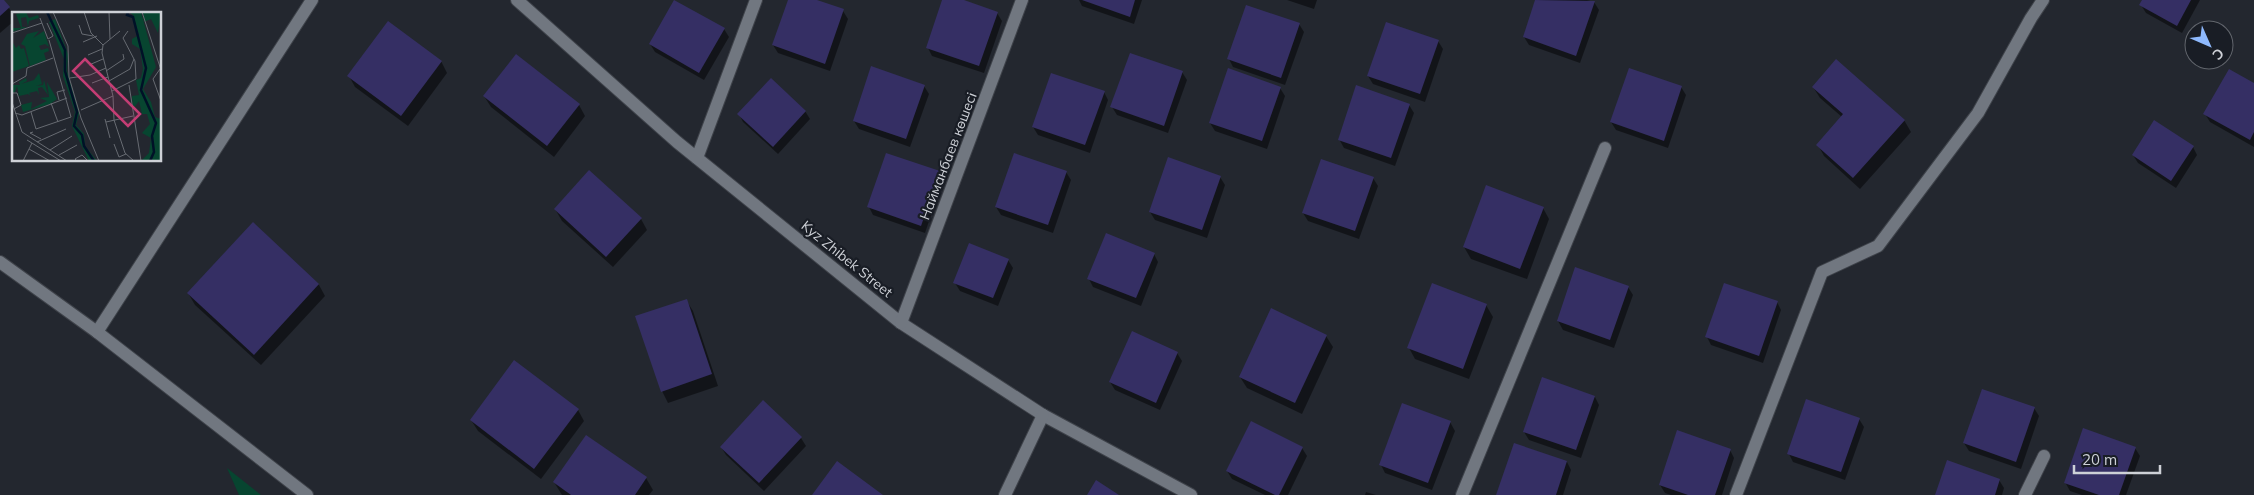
<svg xmlns="http://www.w3.org/2000/svg" width="2254" height="495" viewBox="0 0 2254 495" font-family="Mulish,sans-serif">
<style>
.green{fill:#074530}
.shadow{fill:#0007}
.building{fill:#352f64}
.lines{fill:none;stroke-linecap:round;stroke-linejoin:round}
.minor-casing{stroke:#3e4249;stroke-width:14}
.minor{stroke:#717780;stroke-width:12}
.labels{text-anchor:middle;stroke-width:4.5;stroke-linejoin:round;paint-order:stroke}
.street-label{font-size:14px;fill:#ced1d7;stroke:#191d25}
.inset-river{fill:none;stroke:#001127;stroke-width:2.5}
.inset-road{fill:none;stroke:#676b72;stroke-width:1}
.view{fill:#c43d74;fill-opacity:0.15;stroke:#c43d74;stroke-width:2.5}
.inset-edge{fill:none;stroke:#ced1d7;stroke-width:2.5}
</style>
<rect width="100%" height="100%" fill="#23272f"/>
<polygon class="green" points="227,468 261,495 239,495"/>
<g class="shadow">
<polygon points="0,0 9,8 14,16 14,21 0,33"/>
<polygon points="789,0 813,0 843,11 848,19 830,71 778,53 773,45"/>
<polygon points="944,0 961,0 997,13 1002,21 984,73 932,56 928,48"/>
<polygon points="1079,0 1142,0 1134,24 1082,6"/>
<polygon points="1287,0 1317,0 1314,9"/>
<polygon points="1537,0 1587,0 1594,2 1599,10 1580,63 1529,45 1524,37"/>
<polygon points="2143,0 2200,0 2182,33 2146,13 2141,5"/>
<polygon points="1299,24 1304,32 1285,85 1233,67 1229,59"/>
<polygon points="724,29 729,37 704,80 655,52 650,44"/>
<polygon points="1438,41 1443,49 1425,102 1373,84 1368,76"/>
<polygon points="441,61 447,73 408,126 355,87 349,76"/>
<polygon points="1182,72 1187,80 1168,133 1117,115 1112,107"/>
<polygon points="2254,84 2254,147 2210,122 2205,114"/>
<polygon points="924,86 929,94 910,147 859,129 854,121"/>
<polygon points="1681,87 1686,95 1668,148 1616,130 1611,122"/>
<polygon points="1813,87 1904,120 1911,132 1860,189 1824,156 1818,145 1842,117 1820,98"/>
<polygon points="1280,88 1285,96 1267,149 1215,131 1210,123"/>
<polygon points="1104,92 1108,100 1090,153 1038,135 1033,127"/>
<polygon points="484,96 579,105 585,116 554,157 491,107"/>
<polygon points="1409,105 1414,113 1395,166 1344,148 1339,139"/>
<polygon points="805,111 810,119 778,154 743,122 739,114"/>
<polygon points="2193,147 2197,155 2176,188 2138,163 2133,155"/>
<polygon points="939,172 943,180 925,233 873,215 869,207"/>
<polygon points="1066,172 1071,180 1053,233 1001,215 996,207"/>
<polygon points="1220,177 1225,185 1207,238 1155,220 1150,212"/>
<polygon points="1373,178 1378,186 1359,239 1308,221 1303,213"/>
<polygon points="1543,208 1549,219 1527,279 1471,259 1464,247"/>
<polygon points="555,209 641,219 647,230 613,267 562,221"/>
<polygon points="253,224 319,285 325,296 261,365 195,305 188,293"/>
<polygon points="1154,254 1158,262 1141,306 1093,287 1089,279"/>
<polygon points="1008,260 1013,268 998,306 960,291 955,283"/>
<polygon points="1628,287 1633,295 1614,348 1563,330 1558,321"/>
<polygon points="686,300 693,311 718,386 668,403 662,391"/>
<polygon points="1777,302 1781,310 1763,363 1711,345 1707,337"/>
<polygon points="1486,305 1493,317 1469,379 1415,359 1409,348"/>
<polygon points="1326,336 1333,347 1302,414 1247,388 1240,377"/>
<polygon points="1177,353 1182,361 1160,410 1115,390 1110,382"/>
<polygon points="1595,397 1599,405 1581,458 1529,440 1524,432"/>
<polygon points="2034,408 2039,416 2021,469 1969,451 1964,443"/>
<polygon points="578,410 584,421 541,479 478,431 471,420"/>
<polygon points="1859,419 1864,427 1845,480 1793,462 1789,454"/>
<polygon points="1450,422 1455,431 1432,490 1385,473 1381,465"/>
<polygon points="801,438 806,446 764,491 726,455 721,447"/>
<polygon points="1515,444 1567,462 1571,470 1563,495 1497,495"/>
<polygon points="1302,448 1307,456 1288,495 1265,495 1232,479 1227,471"/>
<polygon points="2135,448 2140,456 2126,495 2082,495 2070,491 2065,482"/>
<polygon points="1730,450 1734,458 1722,495 1671,495 1665,493 1660,485"/>
<polygon points="646,478 653,490 649,495 562,495 554,482"/>
<polygon points="1999,480 2004,488 2002,495 1936,495"/>
<polygon points="1366,492 1376,495 1365,495"/>
</g>
<g class="building">
<polygon points="0,0 4,0 10,7 0,16"/>
<polygon points="674,0 725,28 699,73 649,44"/>
<polygon points="788,0 817,0 844,9 825,64 772,45"/>
<polygon points="942,0 964,0 998,12 979,66 926,48"/>
<polygon points="1082,0 1135,0 1130,17"/>
<polygon points="1535,0 1595,1 1576,56 1523,37"/>
<polygon points="2142,0 2191,0 2177,26 2139,5"/>
<polygon points="1246,5 1300,23 1281,78 1227,59"/>
<polygon points="388,21 442,61 401,116 347,76"/>
<polygon points="1386,22 1439,40 1420,94 1367,76"/>
<polygon points="1130,53 1183,71 1164,126 1110,107"/>
<polygon points="516,54 580,104 547,146 483,96"/>
<polygon points="1836,59 1905,120 1853,178 1816,145 1843,114 1812,87"/>
<polygon points="871,66 925,85 906,139 853,121"/>
<polygon points="1228,68 1281,87 1262,141 1209,123"/>
<polygon points="1629,68 1682,86 1664,141 1610,122"/>
<polygon points="2229,69 2254,83 2254,132 2250,140 2203,114"/>
<polygon points="1051,73 1105,91 1085,145 1032,127"/>
<polygon points="771,78 806,111 773,147 737,114"/>
<polygon points="1356,85 1410,104 1391,158 1338,140"/>
<polygon points="2154,120 2194,146 2171,181 2132,155"/>
<polygon points="886,153 940,171 921,226 867,207"/>
<polygon points="1014,153 1067,171 1048,225 995,207"/>
<polygon points="1168,157 1221,176 1202,230 1149,212"/>
<polygon points="1321,159 1374,177 1355,231 1302,213"/>
<polygon points="589,170 642,218 606,257 554,209"/>
<polygon points="1486,185 1544,207 1520,269 1463,247"/>
<polygon points="253,222 319,284 254,355 187,293"/>
<polygon points="1106,233 1155,253 1136,298 1087,279"/>
<polygon points="969,243 1009,259 993,298 953,283"/>
<polygon points="1575,267 1629,286 1610,340 1557,321"/>
<polygon points="1432,283 1487,304 1463,369 1407,348"/>
<polygon points="1724,283 1778,301 1759,356 1705,337"/>
<polygon points="687,299 712,374 661,392 635,316"/>
<polygon points="1271,308 1327,335 1295,403 1239,377"/>
<polygon points="1132,331 1178,352 1156,403 1109,382"/>
<polygon points="514,360 579,409 534,469 470,420"/>
<polygon points="1542,377 1595,396 1576,450 1523,432"/>
<polygon points="1982,389 2035,407 2016,462 1963,443"/>
<polygon points="1806,399 1860,418 1841,472 1787,454"/>
<polygon points="763,400 802,437 759,483 720,447"/>
<polygon points="1402,403 1451,421 1428,483 1379,465"/>
<polygon points="1251,421 1303,447 1279,495 1275,495 1226,471"/>
<polygon points="2083,428 2136,447 2119,495 2099,495 2064,483"/>
<polygon points="1677,430 1731,449 1715,495 1688,495 1659,485"/>
<polygon points="586,435 647,477 635,495 571,495 553,482"/>
<polygon points="1514,443 1567,461 1556,495 1496,495"/>
<polygon points="1947,460 2000,479 1995,495 1935,495"/>
<polygon points="837,461 883,495 812,495"/>
<polygon points="1096,480 1119,495 1087,495"/>
</g>
<g class="lines">
<g class="minor-casing">
<g id="minor">
<polyline points="517,0 677,142 901,323 1043,415 1191,495"/>
<polyline points="697,158 756,0"/>
<polyline points="0,262 97,332 307,495"/>
<polyline points="901,323 1022,0"/>
<polyline points="97,332 312,0"/>
<polyline points="1005,495 1043,415"/>
<polyline points="1462,495 1605,148"/>
<polyline points="1736,495 1822,272 1878,246 1978,113 2031,18 2043,0"/>
<polyline points="2025,495 2044,456"/>
</g>
</g>
<use href="#minor" class="minor"/>
</g>
<g class="labels">
<g class="street-label">
<text transform="translate(948 156) rotate(-69)" y="5">Найманбаев көшесі</text>
<text transform="translate(847 259) rotate(39)" y="5">Kyz Zhibek Street</text>
</g>
</g>
<g transform="translate(12 12)">
<rect width="149" height="149" fill="#23272f"/>
<path d="M14 0 17 6 26 3 27 6 17 9 16 15 14 5 9 6 10 15H15L0 20V16H9L4 2ZM117 0H129L144 55 131 77 139 90 143 105 149 107V148L129 149 137 141 139 126 130 121 138 112 135 102H130L127 89 121 97 120 84 127 83 124 68 129 66 131 57 128 37 120 32V27L127 23 121 3ZM131 0H149L146 21 139 7 132 10ZM43 7 56 42 55 59 67 102 64 113 72 122 73 134 85 149H77L60 114 63 100 51 64 52 47 37 10ZM27 19 21 26 32 19 37 35 33 32 27 34 29 38 36 36 37 39 32 41 34 48 18 54 13 34 9 32 15 22ZM1 31 4 36 7 33 9 37 12 36 17 54 0 60ZM27 61 30 72 24 74 31 73 32 68 36 83 30 75 26 76 27 83 25 79 17 81 19 84 16 82 7 84 5 74 3 80 0 81V73H8L7 70 14 66 15 69 9 72 22 68ZM35 70 45 87 38 92 11 100 9 93 20 90 19 97 35 89 28 86 37 85Z" fill="#074530"/>
<path class="inset-river" d="M35 0 53 38V59L65 100 62 114 70 123 72 134 82 149M116 0 115 3 121 5 134 56 129 78 144 111 140 124 142 140 138 149"/>
<path class="inset-road" d="M41 0 56 34 57 65 69 106 87 149M72 0 79 21 91 33 90 41 101 84 102 108 113 141 122 149M97 0 98 27M130 0 149 58M28 6 36 27 41 24 35 11M67 13 70 22 81 24M0 21 30 11M71 30 85 24M91 33 108 19M76 43 90 37M77 53 91 47M148 57 141 67 149 89M94 59 112 47 111 42M58 66 78 63 94 56M97 69 118 57 122 47M80 71 96 65M0 72 14 64 15 56 41 46M117 73 129 149M100 79 124 67 123 49 111 26 116 19M0 81H5L9 93 2 97M47 88 45 80 53 78M0 90 10 120 55 149M39 91 46 110M69 98 101 84M19 100 24 117 59 105 37 28M3 101 10 103 55 86M93 107 98 126M94 110 121 104M21 120 18 121 29 127M15 128 49 149M25 130 54 117M102 132 107 145 114 142M17 137 38 149M38 138 60 124M47 143 65 133M11 149 20 131M65 149 63 147 70 143 76 149"/>
<path class="view" d="M73 47 128 102 116 114 61 59Z"/>
<rect width="149" height="149" class="inset-edge"/>
</g>
<g transform="translate(2209 45) rotate(135)"><circle r="24" fill="#191d25" stroke="#61656c"/>
<path d="M0-4L9 19L0 12L-9 19Z" fill="#8eb9fd"/>
<text y="-8" font-size="14" font-weight="bold" text-anchor="middle" fill="#ced1d7">С</text>
</g>
<path d="M2074 465v8h86v-8" fill="none" stroke="#ced1d7" stroke-width="2.5"/>
<text x="2082" y="465" font-size="15" fill="#ced1d7" stroke="#191d25" stroke-width="4" paint-order="stroke">20 m</text>
</svg>
